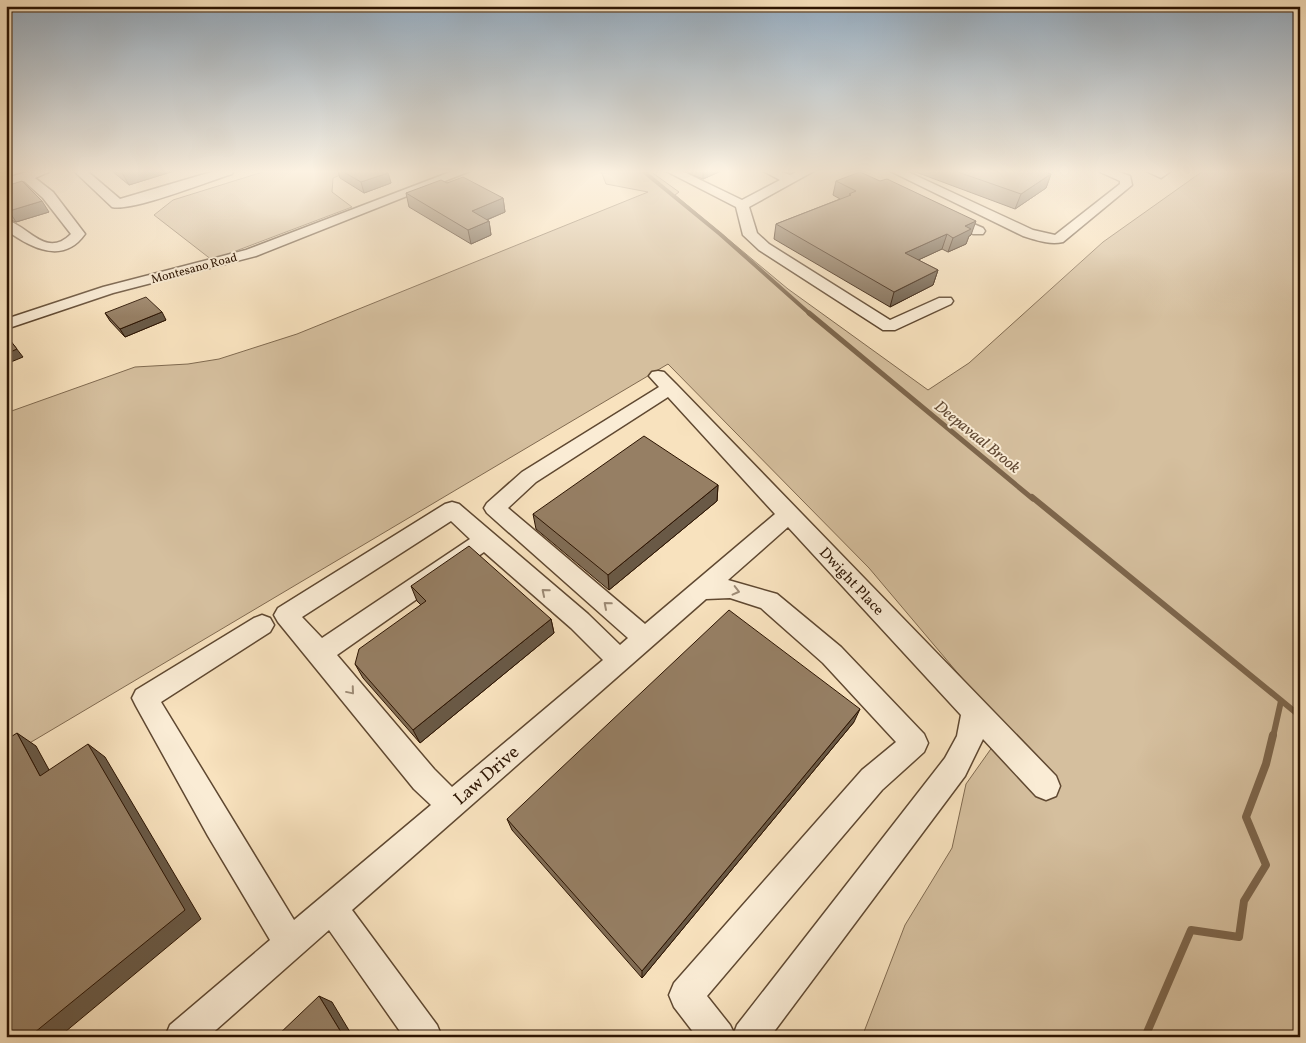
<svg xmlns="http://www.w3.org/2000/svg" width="1306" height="1043" viewBox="0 0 1306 1043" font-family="Vollkorn,serif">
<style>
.green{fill:#d5bf9e;stroke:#806a50}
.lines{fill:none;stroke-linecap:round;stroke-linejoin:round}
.stream-far3{stroke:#7d664c;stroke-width:4}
.stream-far2{stroke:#7d664c;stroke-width:5}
.stream-far1{stroke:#7d664c;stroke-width:6}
.stream{stroke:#7d664c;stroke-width:8}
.minor-casing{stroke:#5f4831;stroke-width:3}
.minor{fill:#faecd5;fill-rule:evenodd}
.wall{fill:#816d56;stroke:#2c1402}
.shaded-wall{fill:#695946;stroke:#2c1402}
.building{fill:#967f64;stroke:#2c1402}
.oneway{stroke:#9d8b76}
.labels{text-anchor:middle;stroke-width:4;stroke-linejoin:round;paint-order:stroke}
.far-street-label{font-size:12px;fill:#2c1402;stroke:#faecd5}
.street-label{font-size:15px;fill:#2c1402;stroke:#faecd5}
.water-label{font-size:16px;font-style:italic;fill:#624a34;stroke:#faecd5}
.near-street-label{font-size:18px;fill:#2c1402;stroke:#faecd5}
</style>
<rect width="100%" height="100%" fill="#f8e2be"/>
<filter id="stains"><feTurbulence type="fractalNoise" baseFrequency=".004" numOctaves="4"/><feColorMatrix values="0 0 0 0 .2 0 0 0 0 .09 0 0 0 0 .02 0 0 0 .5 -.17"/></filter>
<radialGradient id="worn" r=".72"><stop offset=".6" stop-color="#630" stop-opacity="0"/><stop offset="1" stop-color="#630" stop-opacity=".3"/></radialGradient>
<g class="green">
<polygon points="266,171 350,171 333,178 332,192 352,207 212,260 154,215 173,200"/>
<polygon points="601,171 650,171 679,192 675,195 788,289 928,390 969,363 1103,242 1203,171 1300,171 1300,1037 862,1037 905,925 952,848 966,784 1005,729 869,568 668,364 6,757 6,413 135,367 188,364 219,359 297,334 648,192 606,184"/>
</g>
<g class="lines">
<polyline class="stream-far3" points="643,171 720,234 810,314"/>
<polyline class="stream-far2" points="809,313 1033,499"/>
<g class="stream-far1">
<polyline points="1032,497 1300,716"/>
<polyline points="1273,737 1281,701"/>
</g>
<polyline class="stream" points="1145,1037 1191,930 1239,937 1244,901 1266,865 1246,817 1266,764 1273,735"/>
<g class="minor-casing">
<g id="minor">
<path d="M31 171H51L35 178 53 192 85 234C63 265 31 248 6 230V220C29 226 46 259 71 234L43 198 24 181 6 186V178Z"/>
<path d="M74 171H87L120 199 215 171H234L232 174C209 181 132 212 112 207Z"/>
<polygon points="453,171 470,171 256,256 113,293 6,329 6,319 103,287 246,250"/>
<polygon points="666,171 682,171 742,200 780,180 763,171 780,171 790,175 798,171 814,171 749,207 757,233 769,244 890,320 939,298 951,298 953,301 951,304 895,330 883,330 759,250 743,235 736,207"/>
<path d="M890 171H906L1033 230 1055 235 1120 184V181L1098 171H1116L1130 176 1132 185 1063 242C1049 245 1036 240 1023 236Z"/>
<polygon points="1146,171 1171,171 1161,178"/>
<polygon points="948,213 983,228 985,231 983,234 973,234 943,220 941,217"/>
<path d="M658 371 664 372 676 384 1056 776 1060 786 1056 796 1046 800 1036 796 983 739 965 776 770 1037H697L674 1007 669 995 674 983 862 770 896 742 823 663 761 608 730 598 706 599 352 910 437 1025 442 1037H404L329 930 208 1037H165L170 1025 270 940 208 836 136 706 132 698 136 690 254 618 262 615 270 618 274 625 270 632 161 702 294 920 431 805 414 789 278 622 274 615 278 608 445 504 452 502 459 504 588 614 620 645 628 638 487 513 484 508 487 503 522 472 659 387 649 376 652 372ZM668 397 775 514 645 624 508 508 536 482ZM451 521 470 539 322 638 302 617ZM788 527 961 715 957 736 945 758 737 1025 734 1033 730 1025 707 996 882 790 924 752 928 743 924 734 841 647 777 594 728 580ZM484 552 571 628 603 660 452 787 434 769 337 655Z"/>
</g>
</g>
<use href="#minor" class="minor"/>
</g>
<g class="wall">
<polygon points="112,171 174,171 129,185"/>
<polygon points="338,171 385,171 388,173 391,183 364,193 340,178"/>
<polygon points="683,171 721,171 703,179"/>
<polygon points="913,171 1043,171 1051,174 1046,188 1015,209"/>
<polygon points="836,181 971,235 969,236 966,244 948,252 942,249 918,260 938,270 933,285 890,307 774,239 776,224 840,199 833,195"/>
<polygon points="447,183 503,198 505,212 487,220 489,221 491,235 471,244 409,207 406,193"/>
<polygon points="6,186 49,212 16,222 6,218"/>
<polygon points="105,313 166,320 125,337 110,321"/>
<polygon points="718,485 717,501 609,590 536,529 533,514"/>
<polygon points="411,586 551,619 554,633 420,743 363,678 355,664 421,605 417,601"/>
<polygon points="854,722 642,978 512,830 507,819"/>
</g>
<g class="shaded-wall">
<polygon points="121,171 174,171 129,185"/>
<polygon points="703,171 721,171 703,179"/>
<polygon points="388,173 391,183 364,193 361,182"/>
<polygon points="1051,174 1046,188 1015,209 1021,194"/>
<polygon points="503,198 505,212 474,225 472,211"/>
<polygon points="42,201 49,212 16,222 9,211"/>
<polygon points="489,221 491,235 471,244 468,230"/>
<polygon points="976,221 971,235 969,236 966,244 948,252 953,238 965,226"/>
<polygon points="947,234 942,249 901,268 905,253"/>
<polygon points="938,270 933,285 890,307 894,292"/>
<polygon points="162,312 166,320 125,337 120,329"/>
<polygon points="6,335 23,357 6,364"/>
<polygon points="718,485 717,501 609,590 608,575"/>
<polygon points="551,619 554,633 420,743 413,730"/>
<polygon points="860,709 854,722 642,978 642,971"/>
<polygon points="17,733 36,746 59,788 40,776"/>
<polygon points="88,744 105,757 201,919 59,1037 29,1037"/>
<polygon points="319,996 332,1002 353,1037 344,1037"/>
</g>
<g class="building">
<polygon points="342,171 385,171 388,173 361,182"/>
<polygon points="955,171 1043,171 1051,174 1021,194"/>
<polygon points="860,172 880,181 887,179 976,221 965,226 971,229 953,238 947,234 905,253 938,270 894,292 776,224 851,195 849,194 856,191 836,181"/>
<polygon points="463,177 503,198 472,211 489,221 468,230 406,193 441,180 447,183"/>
<polygon points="22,181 42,201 9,211 6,210 6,186"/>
<polygon points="146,297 162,312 120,329 105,313"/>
<polygon points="6,335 17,349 6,354"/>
<polygon points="644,436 718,485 608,575 533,514"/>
<polygon points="469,546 551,619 413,730 355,664 359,649 426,601 411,586"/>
<polygon points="729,610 860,709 642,971 507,819"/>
<polygon points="17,733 40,776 88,744 185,910 29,1037 6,1037 6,740"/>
<polygon points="319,996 344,1037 276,1037"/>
</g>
<defs><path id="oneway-chevron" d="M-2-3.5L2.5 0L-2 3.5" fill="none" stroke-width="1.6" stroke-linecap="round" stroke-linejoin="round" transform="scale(1.25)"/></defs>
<g class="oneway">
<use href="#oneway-chevron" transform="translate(736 591) rotate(14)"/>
<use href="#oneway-chevron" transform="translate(545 592) rotate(-140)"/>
<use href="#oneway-chevron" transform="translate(607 605) rotate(-139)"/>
<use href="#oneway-chevron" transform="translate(351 691) rotate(50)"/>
</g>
<linearGradient id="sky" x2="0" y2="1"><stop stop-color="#93aabe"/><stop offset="0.54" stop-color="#fcf2e2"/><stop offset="1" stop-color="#fcf2e2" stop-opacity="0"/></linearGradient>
<rect width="1306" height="317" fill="url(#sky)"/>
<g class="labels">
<g class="far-street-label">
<text transform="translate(194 268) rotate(-15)" y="4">Montesano Road</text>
</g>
<g class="street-label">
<text transform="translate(852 581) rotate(47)" y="5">Dwight Place</text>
</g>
<g class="water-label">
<text transform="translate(978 436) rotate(39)" y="6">Deepavaal Brook</text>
</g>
<g class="near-street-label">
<text transform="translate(486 775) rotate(-41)" y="6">Law Drive</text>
</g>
</g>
<rect width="1306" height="1043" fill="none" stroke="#f8e2be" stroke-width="25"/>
<rect x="8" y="8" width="1291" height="1028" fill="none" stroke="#2c1402" stroke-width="2.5"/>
<rect x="12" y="12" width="1281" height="1018" fill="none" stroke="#2c1402"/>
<rect width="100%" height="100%" filter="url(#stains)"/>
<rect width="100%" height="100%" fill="url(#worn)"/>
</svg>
